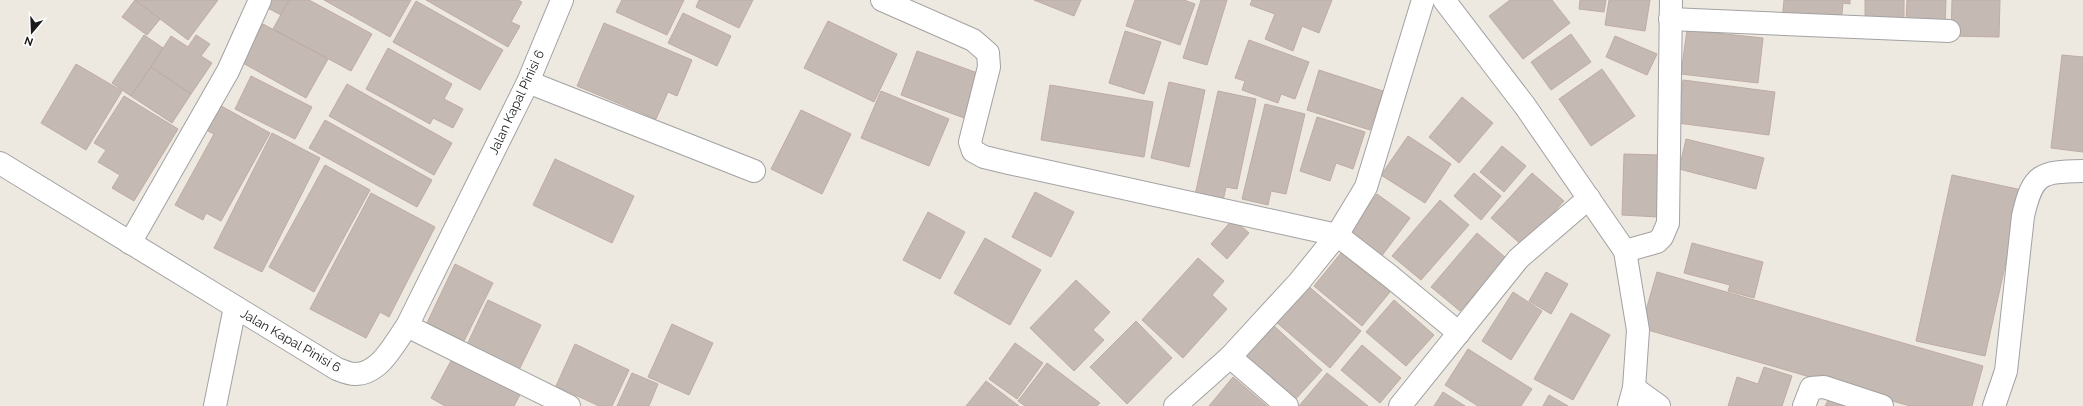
<svg xmlns="http://www.w3.org/2000/svg" width="2083" height="406" viewBox="0 0 2083 406" font-family="Raleway,sans-serif">
<style>
.building{fill:#c5b9b4;stroke:#bfaca3}
.lines{fill:none;stroke-linecap:round;stroke-linejoin:round}
.street-casing{stroke:#a2a2a2;stroke-width:24}
.street{stroke:#fff;stroke-width:22}
.labels{text-anchor:middle;stroke-width:3;stroke-linejoin:round;paint-order:stroke}
.street-label{font-size:13px;fill:#1b1b1b;stroke:#fff}
</style>
<rect width="100%" height="100%" fill="#ede8e0"/>
<g class="building">
<polygon points="135,0 160,19 147,35 122,17"/>
<polygon points="135,0 218,0 188,40"/>
<polygon points="264,0 289,0 281,15 262,5"/>
<polygon points="289,0 309,0 372,34 351,71 273,29"/>
<polygon points="324,0 411,0 390,37"/>
<polygon points="426,0 518,0 522,2 511,22 520,26 508,47"/>
<polygon points="622,0 684,0 667,35 616,12"/>
<polygon points="699,0 753,0 739,28 696,7"/>
<polygon points="1034,0 1081,0 1074,16"/>
<polygon points="1135,0 1184,0 1195,4 1180,45 1126,26"/>
<polygon points="1201,0 1227,0 1207,65 1183,58"/>
<polygon points="1252,0 1332,0 1319,33 1302,26 1293,51 1265,39 1275,14 1250,5"/>
<polygon points="1510,0 1552,0 1570,23 1523,59 1489,16"/>
<polygon points="1580,0 1606,0 1604,12 1579,9"/>
<polygon points="1609,0 1650,0 1645,31 1605,25"/>
<polygon points="1784,0 1850,0 1850,4 1843,3 1841,24 1782,20"/>
<polygon points="1865,0 1904,0 1904,27 1865,26"/>
<polygon points="1907,0 1946,0 1945,25 1906,24"/>
<polygon points="1952,0 2000,0 1999,37 1951,36"/>
<polygon points="416,1 503,50 480,90 393,42"/>
<polygon points="683,13 731,36 717,66 668,43"/>
<polygon points="828,21 897,54 874,102 804,68"/>
<polygon points="604,23 692,60 677,96 668,92 656,119 577,86"/>
<polygon points="263,24 328,59 306,98 241,62"/>
<polygon points="1687,30 1763,38 1758,83 1681,74"/>
<polygon points="1125,31 1161,42 1144,94 1109,83"/>
<polygon points="1571,34 1591,62 1551,90 1531,62"/>
<polygon points="144,35 163,48 131,96 112,83"/>
<polygon points="196,35 210,44 201,56 212,63 191,94 151,67 171,36 188,47"/>
<polygon points="1615,36 1657,54 1647,75 1606,57"/>
<polygon points="1249,40 1309,62 1295,99 1281,94 1278,103 1242,90 1245,81 1235,78"/>
<polygon points="388,48 452,84 444,99 463,109 453,128 433,118 430,124 366,89"/>
<polygon points="917,51 983,75 967,119 901,95"/>
<polygon points="2062,55 2083,57 2083,152 2051,148"/>
<polygon points="76,64 122,91 86,150 41,123"/>
<polygon points="151,67 191,94 172,123 131,96"/>
<polygon points="1602,69 1635,116 1591,146 1559,99"/>
<polygon points="1319,70 1383,91 1370,130 1307,110"/>
<polygon points="251,76 312,107 295,139 235,109"/>
<polygon points="1683,80 1775,92 1769,135 1678,123"/>
<polygon points="1169,82 1205,90 1189,167 1151,158"/>
<polygon points="347,84 452,143 434,175 329,116"/>
<polygon points="1050,85 1153,102 1144,157 1041,140"/>
<polygon points="881,91 949,119 929,166 861,138"/>
<polygon points="1218,91 1256,99 1237,189 1226,187 1223,201 1195,195"/>
<polygon points="124,96 178,129 134,201 112,188 120,175 98,162 106,150 94,143"/>
<polygon points="1462,97 1493,123 1459,163 1429,137"/>
<polygon points="214,102 270,133 221,221 206,213 203,220 175,205 214,134 200,127"/>
<polygon points="1265,104 1305,114 1286,194 1271,191 1268,205 1242,199"/>
<polygon points="801,110 851,134 822,194 771,169"/>
<polygon points="1317,117 1365,132 1353,169 1336,163 1330,181 1300,171"/>
<polygon points="325,120 432,180 417,207 309,148"/>
<polygon points="272,133 320,158 262,272 214,248"/>
<polygon points="1408,136 1451,164 1425,203 1381,175"/>
<polygon points="1686,139 1764,158 1756,189 1679,169"/>
<polygon points="1502,146 1526,166 1504,192 1480,172"/>
<polygon points="1624,154 1659,155 1658,217 1622,215"/>
<polygon points="555,159 634,196 612,243 533,205"/>
<polygon points="325,165 370,190 314,292 269,267"/>
<polygon points="1474,173 1501,196 1481,220 1454,196"/>
<polygon points="1532,173 1564,201 1523,246 1491,218"/>
<polygon points="1952,175 2022,190 1985,356 1916,341"/>
<polygon points="1035,192 1074,212 1051,257 1012,237"/>
<polygon points="371,193 435,227 389,317 380,312 366,338 310,309"/>
<polygon points="1377,194 1410,218 1381,257 1348,233"/>
<polygon points="1440,200 1469,225 1421,280 1392,256"/>
<polygon points="928,212 965,232 940,279 903,260"/>
<polygon points="1233,219 1249,233 1227,259 1211,244"/>
<polygon points="1477,233 1506,258 1460,311 1431,287"/>
<polygon points="985,238 1041,270 1010,325 954,293"/>
<polygon points="1692,243 1763,262 1754,298 1728,291 1730,285 1684,273"/>
<polygon points="1341,253 1390,292 1362,326 1314,286"/>
<polygon points="1198,258 1224,281 1212,295 1227,309 1183,358 1142,320"/>
<polygon points="455,264 493,283 464,341 427,323"/>
<polygon points="1546,272 1568,284 1551,314 1529,301"/>
<polygon points="1657,272 1983,366 1972,406 1910,406 1641,328"/>
<polygon points="1076,280 1110,312 1093,330 1104,340 1074,371 1030,328"/>
<polygon points="1307,285 1361,331 1330,368 1276,322"/>
<polygon points="1513,292 1542,311 1511,360 1482,341"/>
<polygon points="488,300 541,325 517,374 465,349"/>
<polygon points="1394,300 1434,335 1406,366 1366,332"/>
<polygon points="1571,313 1610,335 1573,400 1534,379"/>
<polygon points="1136,321 1172,358 1127,404 1090,367"/>
<polygon points="672,324 713,343 689,395 648,377"/>
<polygon points="1272,324 1322,370 1293,402 1243,355"/>
<polygon points="1015,343 1043,363 1017,399 989,379"/>
<polygon points="575,344 629,370 612,406 599,406 556,386"/>
<polygon points="1362,345 1401,378 1380,403 1341,370"/>
<polygon points="1468,349 1532,389 1521,406 1478,406 1445,385"/>
<polygon points="452,359 520,395 514,406 445,406 431,398"/>
<polygon points="1047,363 1100,403 1097,406 1025,406 1018,401"/>
<polygon points="1764,367 1792,376 1782,406 1728,406 1737,377 1758,384"/>
<polygon points="632,373 658,384 649,406 617,406"/>
<polygon points="1327,373 1368,406 1299,406"/>
<polygon points="1233,377 1267,406 1209,406"/>
<polygon points="986,381 1019,406 966,406"/>
<polygon points="1443,392 1465,406 1434,406"/>
<polygon points="1549,395 1568,406 1543,406"/>
<polygon points="1831,395 1851,406 1825,406"/>
</g>
<g class="lines">
<g class="street-casing">
<g id="street">
<polyline points="882,0 973,40 988,53 989,67 970,142 973,151 984,157 1009,163 1337,235 1390,276 1459,333"/>
<polyline points="1444,0 1525,106 1625,251 1638,330 1634,388 1629,406"/>
<polyline points="1670,19 1949,31"/>
<polyline points="528,82 754,171"/>
<path d="M0 163 337 369C342 371 350 374 355 374 380 374 394 344 407 326L528 82 562 0"/>
<polyline points="130,243 228,71 260,0"/>
<polyline points="1625,251 1657,242 1662,237 1668,223 1671,0"/>
<polyline points="407,326 569,406"/>
<polyline points="1230,357 1287,406"/>
<polyline points="1634,388 1659,406"/>
<polyline points="215,406 235,307"/>
<polyline points="1175,406 1230,357 1299,282 1337,235 1366,187 1423,0"/>
<polyline points="1400,406 1519,258 1589,198"/>
<polyline points="1804,406 1811,388 1824,387 1882,406"/>
<path d="M1994 406 2006 371 2023 216C2033 173 2040 172 2083 171"/>
</g>
</g>
<use href="#street" class="street"/>
</g>
<g class="labels">
<g class="street-label">
<text transform="translate(516 102) rotate(-65)" y="5">Jalan Kapal Pinisi 6</text>
<text transform="translate(291 340) rotate(30)" y="5">Jalan Kapal Pinisi 6</text>
</g>
</g>
<g transform="translate(32 32) rotate(199)" stroke="#ffffff" stroke-width="3" paint-order="stroke">
<path d="M0-3L7 15L0 10L-7 15Z" fill="#1b1b1b"/>
<text y="-6" font-size="11" font-weight="bold" text-anchor="middle" fill="#1b1b1b">N</text>
</g>
</svg>
